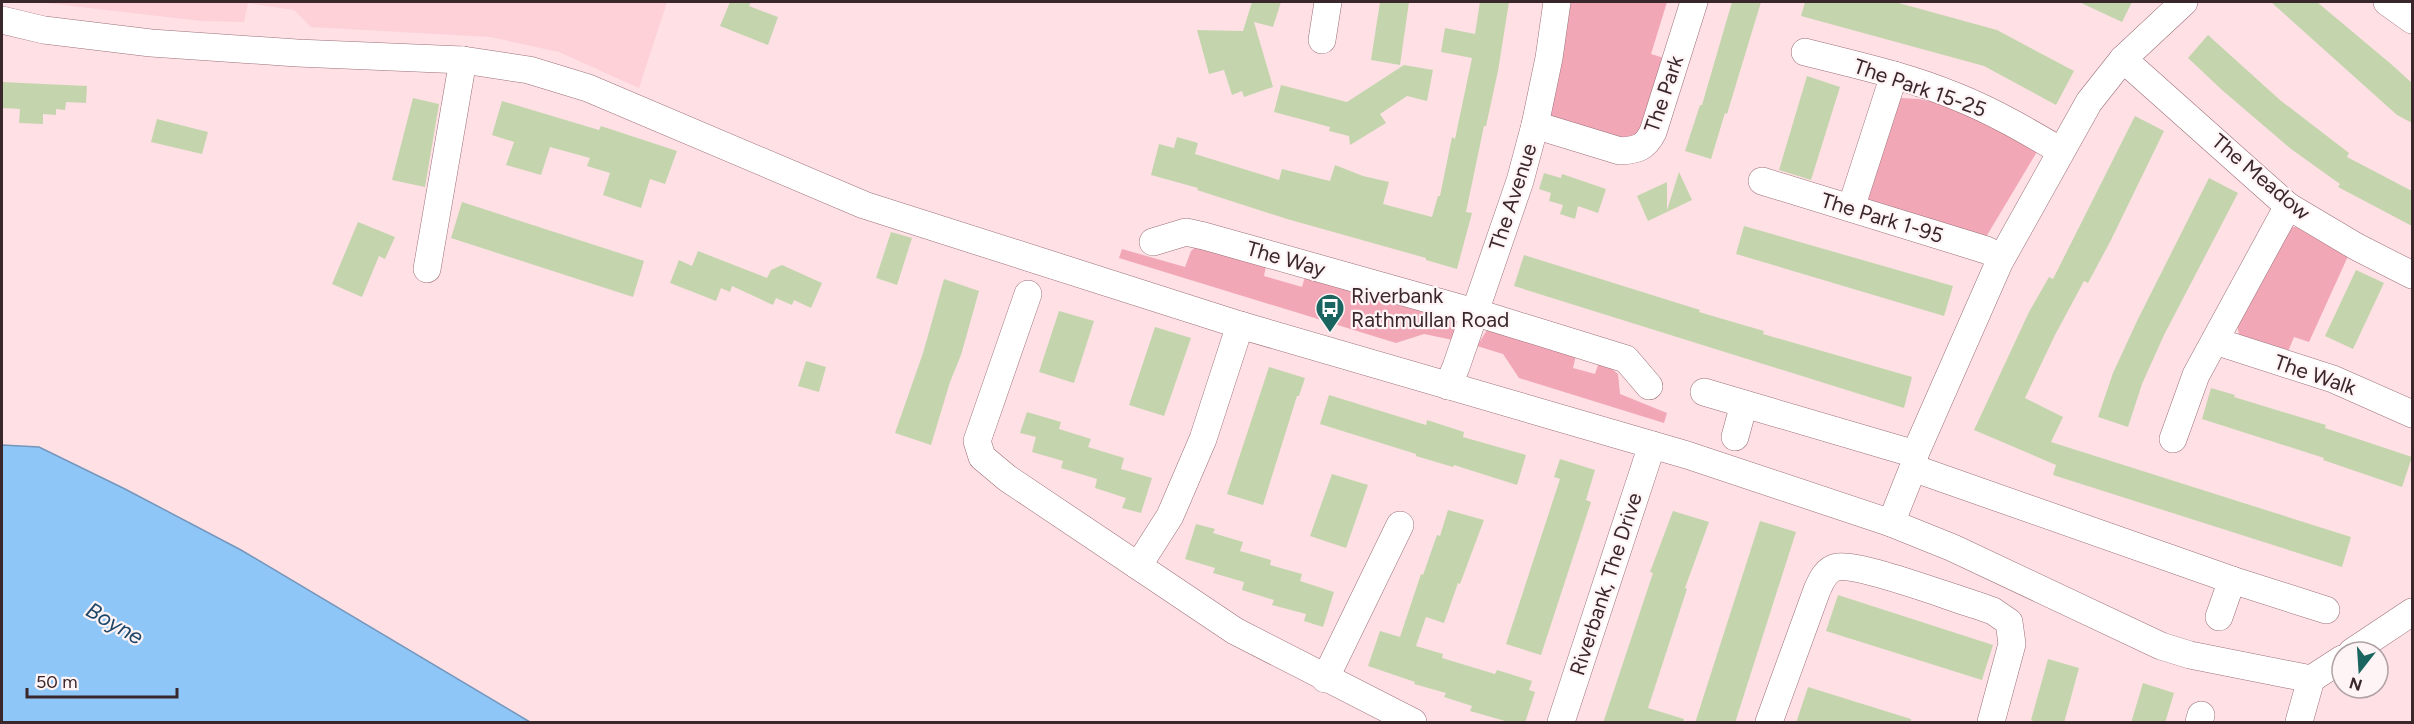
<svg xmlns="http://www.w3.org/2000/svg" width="2414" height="724" viewBox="0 0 2414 724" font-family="Figtree,sans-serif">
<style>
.built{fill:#fed0d8}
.green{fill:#f1a7b5}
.water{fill:#8ec6f8;stroke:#7596ba;stroke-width:1.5}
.building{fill:#c4d5ad}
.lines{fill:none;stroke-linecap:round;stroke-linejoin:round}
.minor-casing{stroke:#9c7079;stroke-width:28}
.minor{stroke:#fff;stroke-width:27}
.labels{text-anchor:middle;stroke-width:4.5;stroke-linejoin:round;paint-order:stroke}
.street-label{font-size:21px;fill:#3a272b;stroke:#fef3f5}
.poi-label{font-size:21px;fill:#3a272b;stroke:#fef3f5;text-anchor:start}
.water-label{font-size:22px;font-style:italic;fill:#1c4567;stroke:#fef3f5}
</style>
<rect width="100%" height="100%" fill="#fee0e5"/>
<polygon class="built" points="37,2 667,2 639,88 559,52 490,37 311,27 294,10 248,3 244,22 202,21"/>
<g class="green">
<polygon points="1566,2 1667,2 1651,54 1667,59 1646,130 1631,142 1551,117 1548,112"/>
<polygon points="1901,98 1919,99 1955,106 2038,150 1986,237 1872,204 1867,197 1892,119"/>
<polygon points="2293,227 2299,227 2349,254 2309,342 2294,337 2287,354 2239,336 2237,323 2287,231"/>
<polygon points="1199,244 1267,261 1264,276 1302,287 1306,273 1455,318 1458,323 1453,340 1424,334 1396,343 1119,258 1122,249 1185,267 1191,251"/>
<polygon points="1487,330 1577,351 1573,368 1595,374 1600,359 1618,374 1620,394 1667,413 1664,423 1519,378 1503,354 1477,346"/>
</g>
<polygon class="water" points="2,445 39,447 125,489 241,550 530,722 2,722"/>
<g class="building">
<polygon points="730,2 751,2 749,6 778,17 768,45 720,26"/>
<polygon points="1252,2 1281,2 1273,27 1254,22 1273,87 1244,97 1242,91 1232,95 1224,70 1209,74 1197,30 1243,31"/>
<polygon points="1380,2 1409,2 1400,65 1371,60"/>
<polygon points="1480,2 1509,2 1498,71 1486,126 1484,126 1466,212 1472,213 1457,269 1426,260 1426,258 1287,219 1197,190 1198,188 1151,175 1159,144 1174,148 1177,137 1198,143 1195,154 1279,180 1282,169 1330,181 1335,165 1363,176 1389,182 1383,204 1432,217 1438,196 1440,196 1452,137 1455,139 1472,58 1441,52 1445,28 1475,34"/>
<polygon points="1732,2 1761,2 1727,114 1725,113 1711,159 1685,151 1700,105 1702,105"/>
<polygon points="1805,2 1895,2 1997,30 2074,71 2056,105 1984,66 1801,16"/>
<polygon points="2079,2 2132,2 2122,22"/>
<polygon points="2271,2 2317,2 2391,64 2412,83 2412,123 2397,115"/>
<polygon points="2208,35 2280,100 2349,153 2347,157 2412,191 2412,226 2338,187 2340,184 2291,149 2222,90 2188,58"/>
<polygon points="1404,65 1433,70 1427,101 1407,96 1380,114 1386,123 1350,145 1349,136 1329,131 1330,127 1274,112 1281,85 1347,102"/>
<polygon points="1807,76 1840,87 1811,180 1779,170"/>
<polygon points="2,82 87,86 86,103 66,102 65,110 56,109 56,115 43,114 43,124 19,123 20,109 2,108"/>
<polygon points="413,98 439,104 425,187 392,180"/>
<polygon points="502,101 599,130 601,126 677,151 665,184 650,179 641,208 603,195 610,173 587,166 590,158 550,147 541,175 506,165 514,142 492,135"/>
<polygon points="2135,116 2164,131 2111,240 2088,283 2084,281 2055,335 2025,398 2063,417 2051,442 2351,537 2342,567 2053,475 2056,465 1974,430 2029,312 2049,277 2053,279"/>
<polygon points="157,119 208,132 202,154 151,142"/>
<polygon points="1679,172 1692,200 1648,221 1637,196 1667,182 1667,210"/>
<polygon points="1544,173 1561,178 1562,174 1606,189 1598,213 1578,206 1575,219 1560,214 1563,205 1549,201 1551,193 1539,189"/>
<polygon points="2209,178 2238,193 2164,335 2142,384 2128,427 2098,417 2113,373 2137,321"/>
<polygon points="462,202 644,261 633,297 451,238"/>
<polygon points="358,222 395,237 385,259 379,256 362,297 332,284"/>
<polygon points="1744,226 1953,286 1944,316 1736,254"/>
<polygon points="891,232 912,238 897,285 876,278"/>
<polygon points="698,251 767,278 771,270 782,265 822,283 811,308 794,300 792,305 776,298 773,305 732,286 730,292 721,288 716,301 670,283 679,260 692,266"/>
<polygon points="1524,255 1700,310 1699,312 1764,331 1763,334 1912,377 1904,408 1514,286"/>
<polygon points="2356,270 2384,283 2353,349 2325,336"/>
<polygon points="944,279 979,291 961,355 950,382 931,445 895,433 923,353"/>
<polygon points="1059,311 1094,321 1074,383 1039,372"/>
<polygon points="1155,327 1191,338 1164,416 1129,405"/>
<polygon points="806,361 826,367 819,392 798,386"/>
<polygon points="1269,367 1305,378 1299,396 1297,396 1263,505 1227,494"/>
<polygon points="2211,388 2235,395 2234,397 2326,425 2325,428 2412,457 2402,487 2323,460 2324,458 2202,419"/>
<polygon points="1329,395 1426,425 1427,420 1464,432 1463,437 1526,455 1517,485 1454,465 1453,467 1416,456 1416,454 1320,424"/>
<polygon points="1027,412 1061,422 1059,429 1091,439 1088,447 1124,458 1121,469 1152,478 1141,513 1122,508 1126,498 1095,488 1097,479 1061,468 1063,461 1032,452 1036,437 1020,433"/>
<polygon points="1560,459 1595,470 1586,500 1591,502 1541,655 1506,644 1560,479 1554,477"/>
<polygon points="1332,474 1368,485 1346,548 1310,536"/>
<polygon points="1448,510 1484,520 1460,584 1458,583 1444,623 1426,617 1416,646 1443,654 1442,658 1495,674 1497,670 1532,681 1529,690 1535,692 1525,723 1512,723 1470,711 1472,706 1444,697 1446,693 1414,684 1415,682 1368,666 1380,631 1400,637 1421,574 1423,575 1437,535 1440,536"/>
<polygon points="1673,511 1709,522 1685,588 1687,589 1648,708 1684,719 1683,723 1603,723 1653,573 1650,572"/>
<polygon points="1760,521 1796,532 1735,723 1695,723"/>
<polygon points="1196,524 1215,529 1213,533 1243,542 1240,551 1271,560 1270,565 1302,574 1300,581 1334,592 1323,627 1304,621 1306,614 1272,605 1274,600 1242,590 1244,582 1213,573 1215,568 1185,559"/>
<polygon points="1838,595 1993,645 1982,680 1826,631"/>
<polygon points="2048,659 2079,668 2064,723 2039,723 2031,720"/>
<polygon points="2143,683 2174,693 2165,723 2131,723"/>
<polygon points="1808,687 1911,719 1911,723 1796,723"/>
</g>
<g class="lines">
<g class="minor-casing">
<g id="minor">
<polyline points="2387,2 2412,20"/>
<polyline points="2,20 44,30 151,43 297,53 463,60 529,70 588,88 864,205 1240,325 1687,455 1891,523 1953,548 2161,646 2190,655 2311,679 2342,659"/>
<polyline points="1322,40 1328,2"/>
<path d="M1805 52C1856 65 1907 76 1955 96 1993 111 2027 131 2061 151"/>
<polyline points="2123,59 2288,206 2357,247 2412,275"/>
<path d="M1535 125 1620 151C1637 150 1645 148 1653 132L1694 2"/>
<polyline points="1762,181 1986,250 2001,257"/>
<polyline points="1851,208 1894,75"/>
<polyline points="1153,242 1186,232 1204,236 1474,312 1626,359 1649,386"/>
<polyline points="427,269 463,60"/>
<polyline points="1028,294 977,441 982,457 1007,478 1235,631 1413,722"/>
<polyline points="2215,341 2333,379 2412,414"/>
<polyline points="1448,386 1456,367 1520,181 1535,125 1549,58 1557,2"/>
<polyline points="1704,392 1915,454"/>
<polyline points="1735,437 1744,404"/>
<polyline points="2173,439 2196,375 2288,206"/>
<polyline points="1913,468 2232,580 2326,610"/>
<polyline points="1891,523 1913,468 1915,454 1999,263 2089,102 2123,59 2184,2"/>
<polyline points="1138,566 1170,516 1203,439 1240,325"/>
<polyline points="2219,617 2232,580"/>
<polyline points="2352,652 2412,612"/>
<polyline points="1325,679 1400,525"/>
<polyline points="1561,722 1652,445"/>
<path d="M1769 722 1817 590C1821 581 1826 569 1837 567 1860 563 1949 597 1976 605L1993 611 2009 622 2012 644 1991 722"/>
<polyline points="2199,722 2201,715"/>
<polyline points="2299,722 2311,679"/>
</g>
</g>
<use href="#minor" class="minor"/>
</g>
<defs>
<g id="bus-pin" transform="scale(1.5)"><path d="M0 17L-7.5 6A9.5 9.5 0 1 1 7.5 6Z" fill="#1a655f" stroke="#fef3f5"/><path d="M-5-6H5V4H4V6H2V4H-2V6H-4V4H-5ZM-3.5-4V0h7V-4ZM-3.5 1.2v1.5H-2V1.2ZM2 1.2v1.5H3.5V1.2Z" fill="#fff"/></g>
</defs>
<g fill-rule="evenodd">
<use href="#bus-pin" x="1330" y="308"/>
</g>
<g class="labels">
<g class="street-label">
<text transform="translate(1920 88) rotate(19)" y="7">The Park 15-25</text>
<text transform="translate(1664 94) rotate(-71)" y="7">The Park</text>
<text transform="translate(2261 177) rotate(40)" y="7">The Meadow</text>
<text transform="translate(1513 197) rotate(-72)" y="7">The Avenue</text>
<text transform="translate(1882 218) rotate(17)" y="7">The Park 1-95</text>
<text transform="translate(1286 259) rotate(16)" y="7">The Way</text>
<text transform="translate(2315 375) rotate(19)" y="7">The Walk</text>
<text transform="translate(1606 584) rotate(-72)" y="7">Riverbank, The Drive</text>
</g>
<g class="poi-label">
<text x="1351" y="303">Riverbank<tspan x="1351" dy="24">Rathmullan Road</tspan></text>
</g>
<g class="water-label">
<text transform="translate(115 623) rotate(30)" y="8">Boyne</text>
</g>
</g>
<rect width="2414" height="724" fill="none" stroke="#3a272b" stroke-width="6"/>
<g transform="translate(2360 670) rotate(197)"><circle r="28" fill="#fef3f5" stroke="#b0a1a4" stroke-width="1.5"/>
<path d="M0-4.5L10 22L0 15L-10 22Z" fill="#1a655f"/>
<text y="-9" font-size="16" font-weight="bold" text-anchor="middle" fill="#3a272b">N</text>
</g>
<path d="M27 688v9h150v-9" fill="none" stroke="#3a272b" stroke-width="3"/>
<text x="36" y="688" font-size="18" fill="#3a272b" stroke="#fef3f5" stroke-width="4.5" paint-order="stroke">50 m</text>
</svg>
